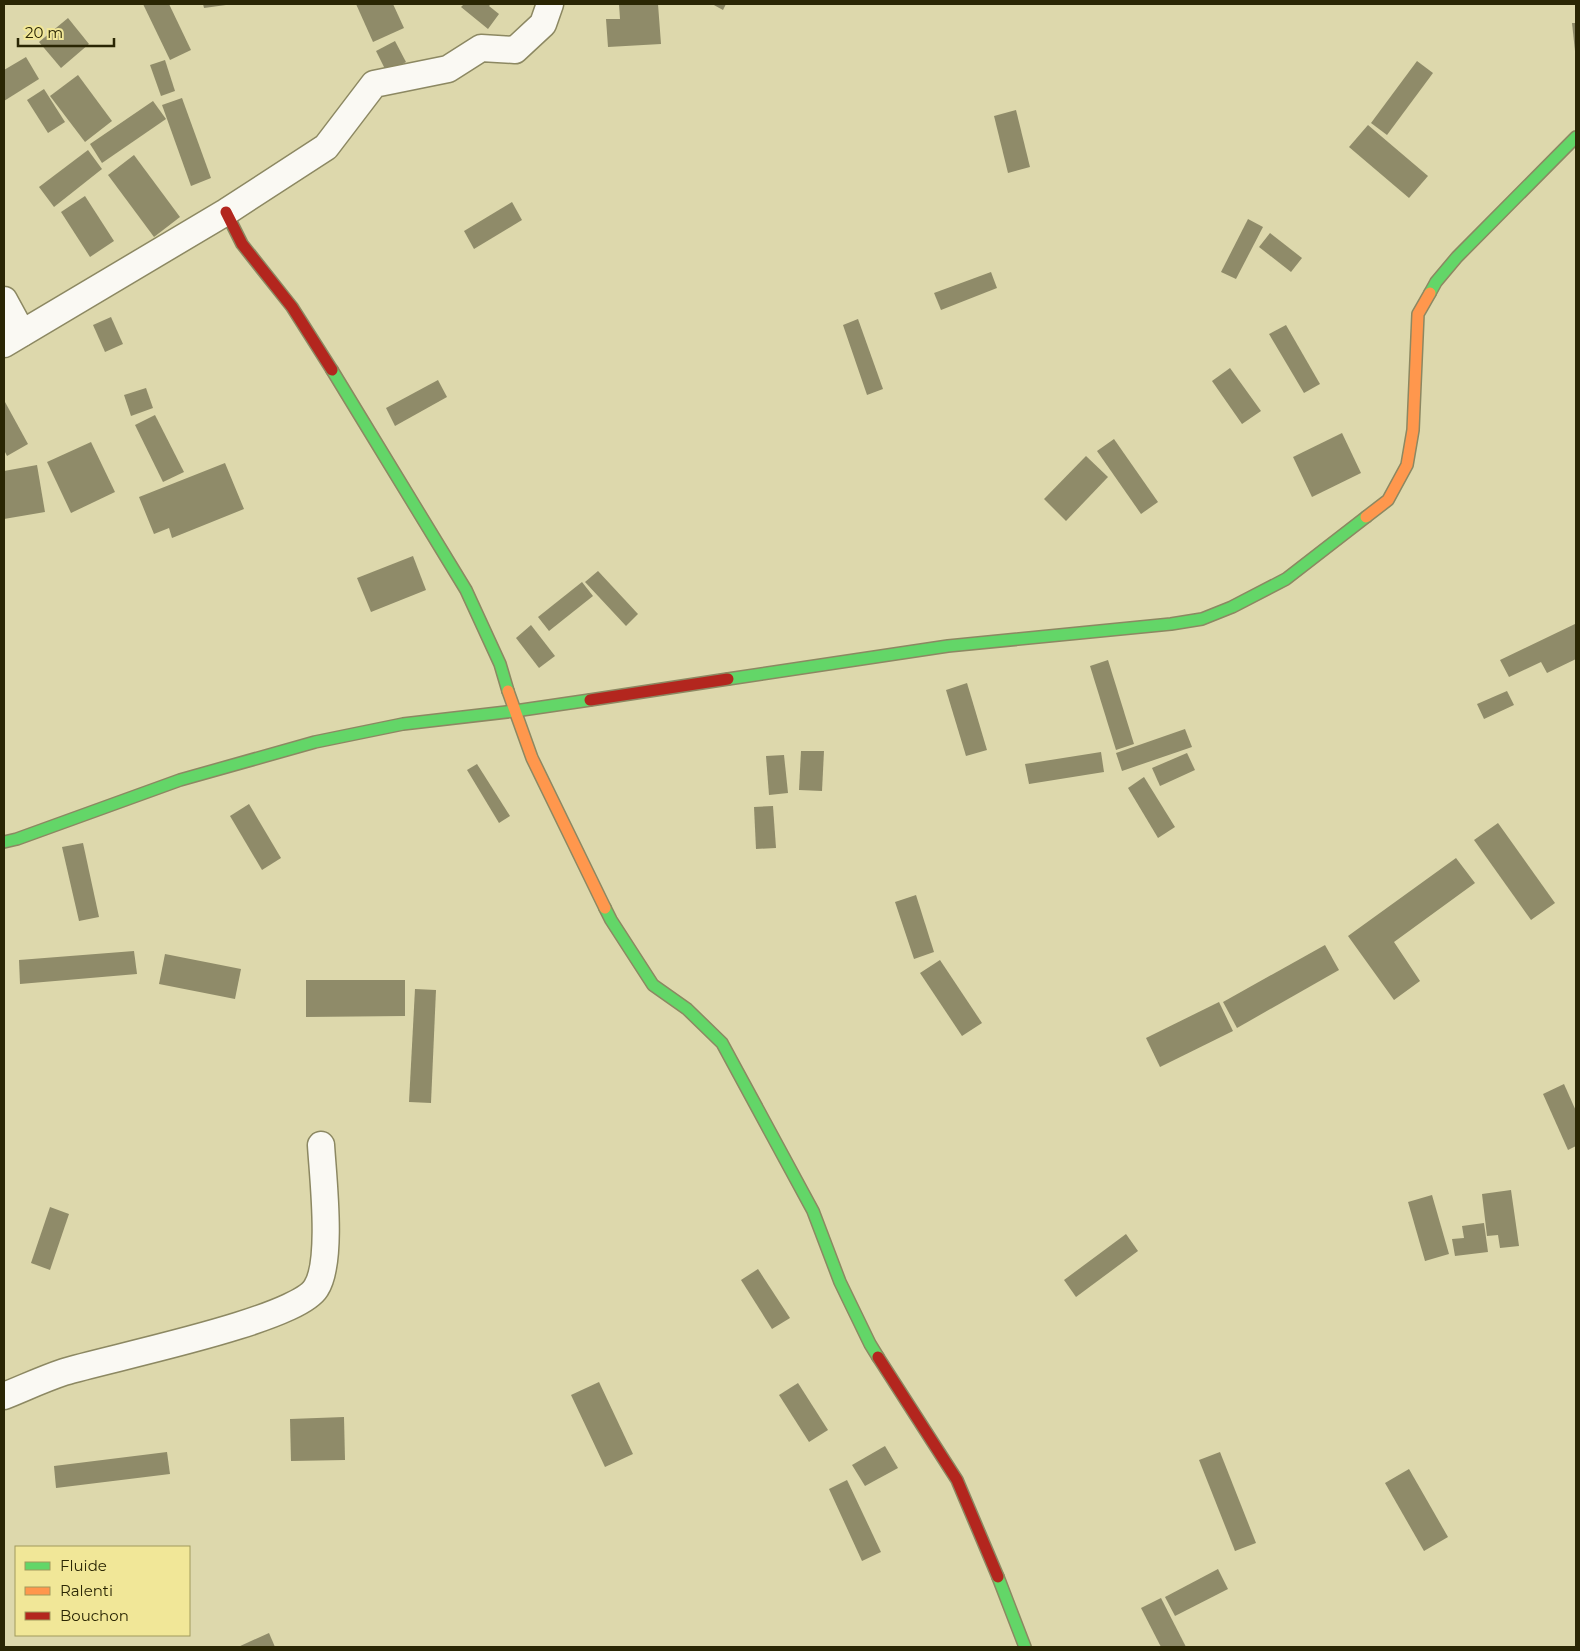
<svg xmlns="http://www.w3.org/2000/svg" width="1580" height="1651" viewBox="0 0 1580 1651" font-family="Montserrat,sans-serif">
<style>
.building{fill:#8f8b69}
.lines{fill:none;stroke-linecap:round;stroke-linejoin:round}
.street-casing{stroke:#8c8862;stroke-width:29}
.fast-casing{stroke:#8c8862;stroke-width:14}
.slow-casing{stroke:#8c8862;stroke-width:14}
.jam-casing{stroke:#8c8862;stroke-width:14}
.street{stroke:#faf9f3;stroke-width:26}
.fast{stroke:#63d668;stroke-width:11}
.slow{stroke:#ff974d;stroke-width:11}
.jam{stroke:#b3261e;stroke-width:11}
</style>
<rect width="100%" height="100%" fill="#ddd8ac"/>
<g class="building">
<polygon points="143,4 169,4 191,50 170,60"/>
<polygon points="203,4 226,4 226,5 204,8"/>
<polygon points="356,4 393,4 404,28 373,42"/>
<polygon points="464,4 491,4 489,6 499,14 488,29 461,7"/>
<polygon points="619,4 658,4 661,44 608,47 606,19 620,19"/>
<polygon points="712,4 726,4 723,10"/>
<polygon points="68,18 89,44 61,68 39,42"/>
<polygon points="1572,23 1576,23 1576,51 1575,51"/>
<polygon points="395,41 406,62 387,73 376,51"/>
<polygon points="26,57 39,79 4,101 4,70"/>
<polygon points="165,60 175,91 161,96 150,65"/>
<polygon points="1417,61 1433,73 1387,135 1371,123"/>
<polygon points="78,75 112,121 85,142 50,96"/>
<polygon points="44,89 65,122 48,133 27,100"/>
<polygon points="182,98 211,178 191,186 162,105"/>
<polygon points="153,101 166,119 102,163 90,144"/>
<polygon points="1016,110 1030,167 1008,173 994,116"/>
<polygon points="1368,125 1428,176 1409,198 1349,147"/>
<polygon points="88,150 102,169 54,207 39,187"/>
<polygon points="134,155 180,217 154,237 108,175"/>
<polygon points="85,196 114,241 90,257 61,212"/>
<polygon points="512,202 522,220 474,249 464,231"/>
<polygon points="1248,219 1263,227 1236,279 1221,272"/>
<polygon points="1270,233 1302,258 1291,272 1259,247"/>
<polygon points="991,272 997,288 941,310 934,293"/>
<polygon points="111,317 123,344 105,352 93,325"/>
<polygon points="858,319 883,389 867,395 843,325"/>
<polygon points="1286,325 1320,384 1304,393 1269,334"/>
<polygon points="1230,368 1261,411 1242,424 1212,381"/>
<polygon points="438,380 447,397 395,426 386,408"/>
<polygon points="146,388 153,408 131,416 124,395"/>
<polygon points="5,402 28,444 7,456 4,450 4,403"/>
<polygon points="155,415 184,472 163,482 135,425"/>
<polygon points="1342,433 1361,473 1312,497 1293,457"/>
<polygon points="1114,439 1158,502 1141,514 1097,451"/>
<polygon points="91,442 115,492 71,513 47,462"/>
<polygon points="1086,456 1108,477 1066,521 1044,499"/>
<polygon points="225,463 244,509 172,538 169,528 154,534 139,497"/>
<polygon points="37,465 45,512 4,519 4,471"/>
<polygon points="413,556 426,590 371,612 357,578"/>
<polygon points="598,571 638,614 626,626 585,582"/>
<polygon points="582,582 593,596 549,631 538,617"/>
<polygon points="1575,624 1576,659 1547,673 1541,662 1509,677 1500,660"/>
<polygon points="531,625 555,656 539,668 516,638"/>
<polygon points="1108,660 1134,744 1116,750 1090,666"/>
<polygon points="967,683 987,750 966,756 946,690"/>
<polygon points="1507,691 1514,705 1484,719 1477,704"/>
<polygon points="1185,729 1192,747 1122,771 1116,753"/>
<polygon points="801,751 824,751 822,791 799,790"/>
<polygon points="1101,752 1104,772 1029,784 1025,764"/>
<polygon points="1187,753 1195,770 1160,786 1152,768"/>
<polygon points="784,755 788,793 769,795 766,756"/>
<polygon points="477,764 510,816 499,823 467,770"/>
<polygon points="1144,777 1175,827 1158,838 1128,788"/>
<polygon points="249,804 281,858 262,870 230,816"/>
<polygon points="773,806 776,848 756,849 754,807"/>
<polygon points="1498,823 1555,903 1531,920 1474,840"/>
<polygon points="83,843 99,917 79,921 62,847"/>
<polygon points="1456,858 1475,883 1394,942 1420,981 1394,1000 1348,936"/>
<polygon points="916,895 934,952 914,959 895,902"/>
<polygon points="1325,945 1339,970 1237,1028 1223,1002"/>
<polygon points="134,951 137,974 20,984 19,960"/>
<polygon points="165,954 241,969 235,999 159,984"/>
<polygon points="940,960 982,1023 962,1036 920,973"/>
<polygon points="306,980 405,980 405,1016 306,1017"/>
<polygon points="415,989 436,990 431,1103 409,1102"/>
<polygon points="1219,1002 1233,1031 1160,1067 1146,1038"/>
<polygon points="1564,1084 1576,1111 1576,1146 1568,1150 1543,1094"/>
<polygon points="1511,1190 1519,1246 1500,1248 1498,1235 1487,1236 1482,1194"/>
<polygon points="1432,1195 1449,1254 1425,1261 1408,1202"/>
<polygon points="50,1207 69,1214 50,1270 31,1263"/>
<polygon points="1484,1223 1488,1252 1455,1256 1452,1239 1464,1238 1462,1226"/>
<polygon points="1126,1234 1138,1251 1076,1297 1064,1280"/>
<polygon points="758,1269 790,1318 772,1329 741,1280"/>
<polygon points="599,1382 633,1454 605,1467 571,1395"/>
<polygon points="798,1383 828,1430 809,1442 779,1395"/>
<polygon points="344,1417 345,1460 291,1461 290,1419"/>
<polygon points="885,1446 898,1468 865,1486 852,1465"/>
<polygon points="167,1452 170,1474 56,1488 54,1466"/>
<polygon points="1220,1452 1256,1543 1235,1551 1199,1460"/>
<polygon points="1409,1469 1448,1537 1424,1551 1385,1483"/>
<polygon points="847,1480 881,1552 862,1561 829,1489"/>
<polygon points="1218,1569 1228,1589 1175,1616 1165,1597"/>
<polygon points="1161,1598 1186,1647 1161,1647 1141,1608"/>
<polygon points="269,1633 275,1647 238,1647"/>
</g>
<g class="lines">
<g class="street-casing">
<g id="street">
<polyline points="4,300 22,333"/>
<polyline points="4,344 226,212 326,147 374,84 448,69 481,48 515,50 543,24 550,4"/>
<path d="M4 1396C24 1388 43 1379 64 1372 109 1358 296 1321 316 1288 333 1262 323 1178 321 1145"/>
</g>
</g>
<g class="fast-casing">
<g id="fast">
<polyline points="1430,293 1436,282 1457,257 1576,137"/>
<polyline points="332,370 466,590 500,664 508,691"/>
<polyline points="728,679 948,646 1171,624 1202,619 1232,607 1286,579 1366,517"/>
<polyline points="4,842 17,839 180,780 315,742 403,724 515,711 590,700"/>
<polyline points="605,908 611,920 653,985 687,1009 722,1043 813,1211 840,1282 870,1344 878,1357"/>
<polyline points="998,1577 1025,1647"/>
</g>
</g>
<g class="slow-casing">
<g id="slow">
<polyline points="1366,517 1388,500 1407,465 1413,430 1418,314 1430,293"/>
<polyline points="508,691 532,758 605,908"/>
</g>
</g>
<g class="jam-casing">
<g id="jam">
<polyline points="226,212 242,244 292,307 332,370"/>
<polyline points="590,700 728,679"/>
<polyline points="878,1357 957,1480 998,1577"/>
</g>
</g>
<use href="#street" class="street"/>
<use href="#fast" class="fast"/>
<use href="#slow" class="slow"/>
<use href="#jam" class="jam"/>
</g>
<rect width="1580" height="1651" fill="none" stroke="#2a2604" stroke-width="10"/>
<rect x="15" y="1546" width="175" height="90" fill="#f1e798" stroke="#a19a5d"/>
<rect x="25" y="1562" width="25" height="8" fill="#63d668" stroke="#a19a5d"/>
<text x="60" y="1571" font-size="15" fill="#2a2604">Fluide</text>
<rect x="25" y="1587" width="25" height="8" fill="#ff974d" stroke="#a19a5d"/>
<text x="60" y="1596" font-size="15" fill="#2a2604">Ralenti</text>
<rect x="25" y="1612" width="25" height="8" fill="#b3261e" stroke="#a19a5d"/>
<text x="60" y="1621" font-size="15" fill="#2a2604">Bouchon</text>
<path d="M18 38v8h96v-8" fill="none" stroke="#2a2604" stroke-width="2.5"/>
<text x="25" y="38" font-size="15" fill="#2a2604" stroke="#f1e798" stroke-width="4" paint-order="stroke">20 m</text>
</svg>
